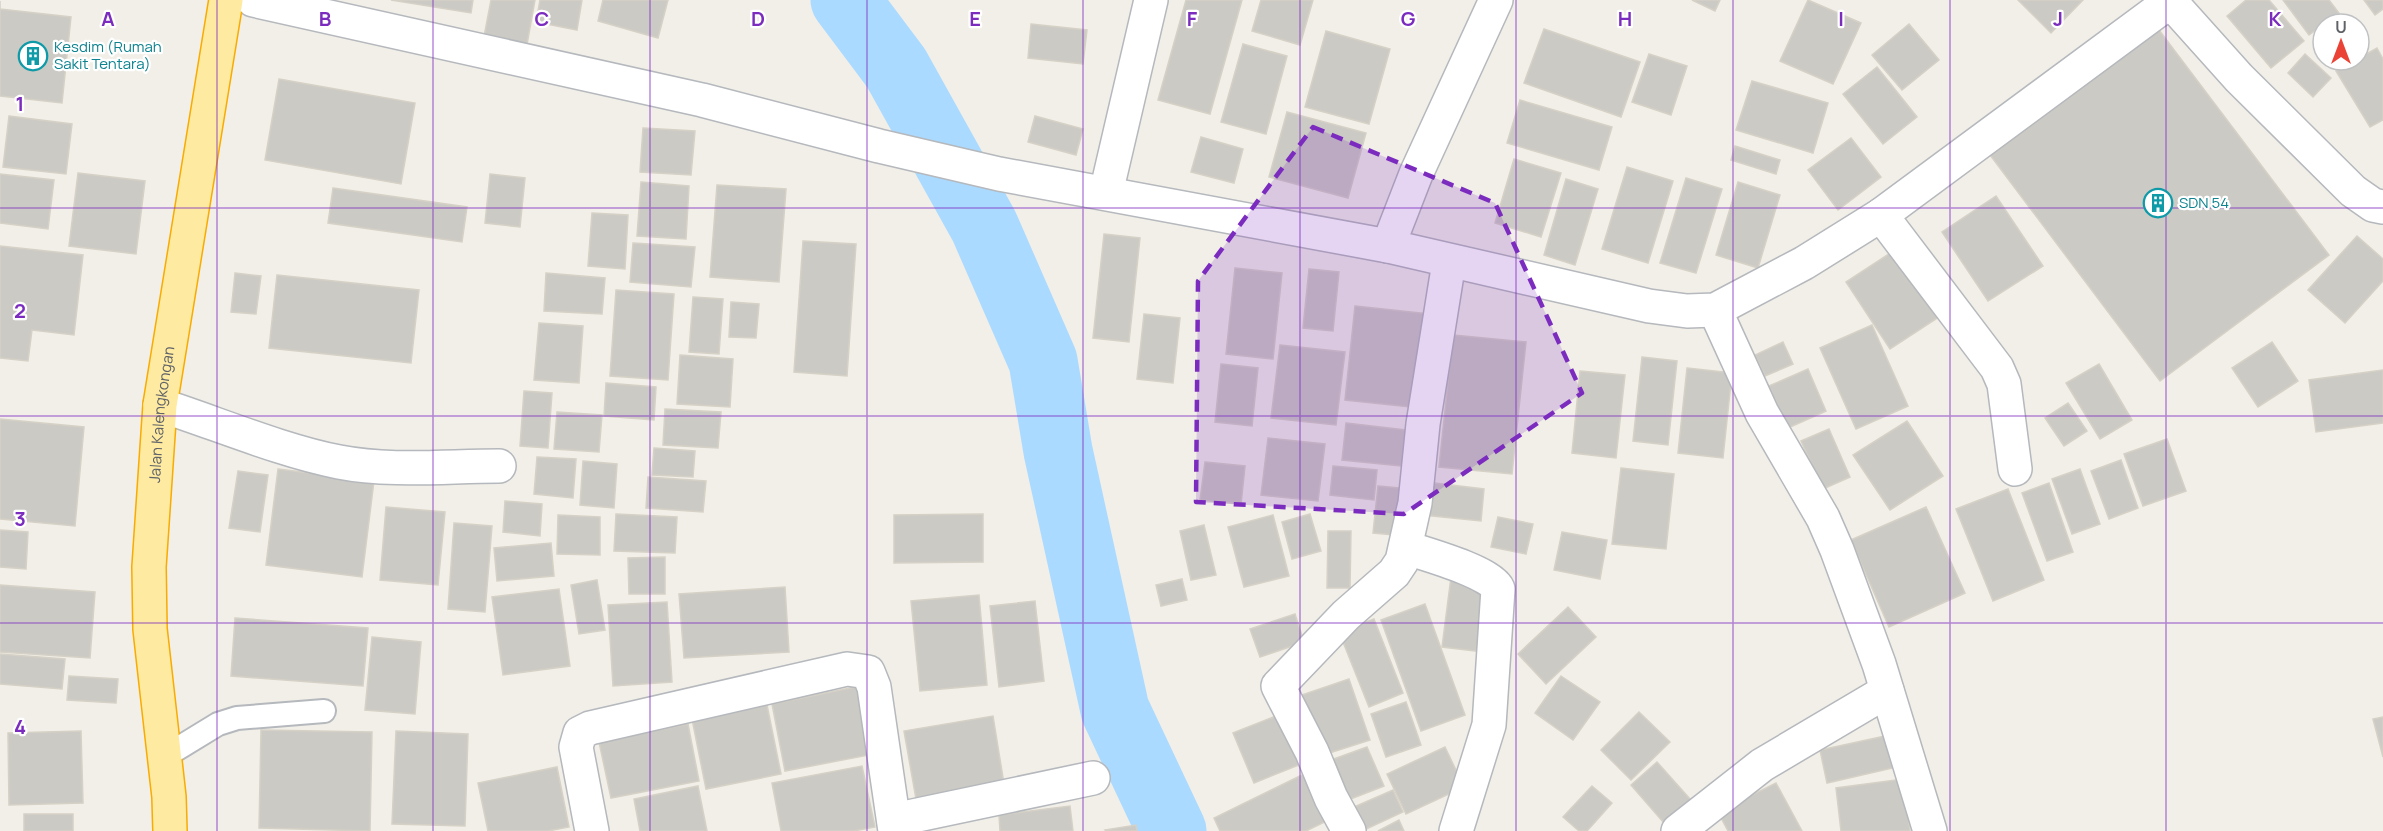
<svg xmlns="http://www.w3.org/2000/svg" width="2383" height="831" viewBox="0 0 2383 831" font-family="Manrope,sans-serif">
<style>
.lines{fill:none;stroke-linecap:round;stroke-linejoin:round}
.river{stroke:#aadaff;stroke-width:69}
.building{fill:#cccac5;stroke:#d6d1c6;stroke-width:1.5}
.service-casing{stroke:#b5b8bc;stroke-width:26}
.minor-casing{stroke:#b5b8bc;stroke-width:36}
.trunk-casing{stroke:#f9ab00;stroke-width:36}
.service{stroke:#fff;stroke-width:22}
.minor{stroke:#fff;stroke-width:33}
.trunk{stroke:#feeaa1;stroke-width:33}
.marked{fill:#7b2cbf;fill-opacity:0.2;stroke:#7b2cbf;stroke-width:4.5;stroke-dasharray:12 8;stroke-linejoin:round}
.grid{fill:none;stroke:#7b2cbf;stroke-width:1.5;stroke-opacity:0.55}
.labels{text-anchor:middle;stroke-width:4.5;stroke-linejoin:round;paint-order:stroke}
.culture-label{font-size:15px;fill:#0d838f;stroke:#fff;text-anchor:start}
.street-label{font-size:15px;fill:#5f6368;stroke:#fff}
.grid-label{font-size:20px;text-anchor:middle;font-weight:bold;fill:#7b2cbf;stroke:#fff;stroke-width:4.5;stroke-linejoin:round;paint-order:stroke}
</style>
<rect width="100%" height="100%" fill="#f1efe8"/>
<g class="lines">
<polyline class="river" points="845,0 896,68 984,226 1043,361 1058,451 1115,710 1172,831"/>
</g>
<g class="building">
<polygon points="391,0 473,0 471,13"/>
<polygon points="491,0 535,0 526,50 483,42"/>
<polygon points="540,0 582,0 577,30 536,22"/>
<polygon points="603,0 668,0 658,38 598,21"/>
<polygon points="1186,0 1242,0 1210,114 1158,100"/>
<polygon points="1261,0 1313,0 1300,45 1252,31"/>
<polygon points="1692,0 1720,0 1715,11"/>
<polygon points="1808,0 1861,23 1833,84 1780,61"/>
<polygon points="2018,0 2083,0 2051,33"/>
<polygon points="2246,0 2269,0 2304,41 2271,68 2227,16"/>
<polygon points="2283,0 2329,0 2339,13 2309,35"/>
<polygon points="2364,0 2383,0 2383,9 2375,15"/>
<polygon points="0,1 0,9 71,17 62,103 0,96"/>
<polygon points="1031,24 1087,30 1083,64 1028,58"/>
<polygon points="1909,24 1939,60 1902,90 1872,55"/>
<polygon points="2156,26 2329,255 2160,381 1987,151"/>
<polygon points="1544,29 1640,62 1621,117 1524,83"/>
<polygon points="1326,31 1390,49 1369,124 1305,107"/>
<polygon points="1243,44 1287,56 1266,134 1221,122"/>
<polygon points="2377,48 2383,59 2383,120 2370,127 2336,71"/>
<polygon points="1649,54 1687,66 1671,115 1632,102"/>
<polygon points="2305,54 2331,78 2313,97 2288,73"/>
<polygon points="1877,67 1917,117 1883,144 1843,94"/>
<polygon points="279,79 415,103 401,184 265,160"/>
<polygon points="1752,81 1828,103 1813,153 1736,130"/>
<polygon points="1520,100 1612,127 1599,170 1507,143"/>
<polygon points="1287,112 1366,133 1348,198 1269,177"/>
<polygon points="9,116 72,124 66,174 3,167"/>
<polygon points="1035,116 1083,129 1076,155 1028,142"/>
<polygon points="643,128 695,131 691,175 640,172"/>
<polygon points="1201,137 1243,149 1234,183 1191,172"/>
<polygon points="1851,138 1881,177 1838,210 1808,170"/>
<polygon points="1735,146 1780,160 1776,174 1731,160"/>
<polygon points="1514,159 1561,173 1541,237 1495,223"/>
<polygon points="1627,167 1673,181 1648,263 1602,249"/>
<polygon points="78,173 145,181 136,254 69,246"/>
<polygon points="0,174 54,180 48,229 0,223"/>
<polygon points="490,174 525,178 520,227 485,223"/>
<polygon points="1686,178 1722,189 1696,273 1660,263"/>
<polygon points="1566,179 1598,189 1575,265 1544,255"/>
<polygon points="641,182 689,186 686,239 637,236"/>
<polygon points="1738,182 1780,195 1758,268 1716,255"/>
<polygon points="717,185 786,189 779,282 710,277"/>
<polygon points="333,188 467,207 462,242 328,223"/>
<polygon points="1996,196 2043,266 1988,301 1942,232"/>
<polygon points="592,213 628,215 625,269 588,266"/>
<polygon points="1104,234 1140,238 1129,342 1093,338"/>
<polygon points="2357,236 2383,259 2383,281 2345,323 2308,290"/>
<polygon points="803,241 856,244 847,376 794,372"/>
<polygon points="633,243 695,247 691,287 630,282"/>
<polygon points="0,246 83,255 74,335 32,330 28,361 0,358"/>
<polygon points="1901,246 1945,313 1890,349 1846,282"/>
<polygon points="1235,268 1282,273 1273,359 1226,354"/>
<polygon points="1309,269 1339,272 1333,331 1303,328"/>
<polygon points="235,273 261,276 256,314 231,312"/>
<polygon points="546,273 605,278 602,314 544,311"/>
<polygon points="277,275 419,290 411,363 269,348"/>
<polygon points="616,290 674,294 668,380 610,376"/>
<polygon points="693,297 723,299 719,354 689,352"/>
<polygon points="731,302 759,304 756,338 729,337"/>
<polygon points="1355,306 1429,314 1420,408 1345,400"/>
<polygon points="1144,314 1180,318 1173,383 1137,379"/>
<polygon points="539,323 583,326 579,383 534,380"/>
<polygon points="1872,325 1908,406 1856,429 1820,348"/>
<polygon points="1453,335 1526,342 1512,474 1439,467"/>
<polygon points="1783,342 1793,364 1765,376 1755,355"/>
<polygon points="2272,342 2298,381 2258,407 2232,368"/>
<polygon points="1280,345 1345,352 1336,425 1271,418"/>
<polygon points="680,355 733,359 730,407 677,404"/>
<polygon points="1642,357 1677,361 1668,445 1633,441"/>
<polygon points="1221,364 1258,368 1252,426 1215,422"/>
<polygon points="2099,364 2132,420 2100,439 2066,383"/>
<polygon points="1687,368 1732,373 1723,458 1678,453"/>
<polygon points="1808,369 1826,411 1788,428 1769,386"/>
<polygon points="2383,370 2383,423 2316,432 2309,380"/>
<polygon points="1580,371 1625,375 1616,458 1572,453"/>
<polygon points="606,383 656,387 654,420 604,416"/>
<polygon points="524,391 552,393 548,448 520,446"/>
<polygon points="2068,403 2087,431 2064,446 2045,418"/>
<polygon points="665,409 721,412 718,448 663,445"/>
<polygon points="557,412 602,415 599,452 554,449"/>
<polygon points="0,419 84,427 75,526 0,519"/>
<polygon points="1907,421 1943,476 1890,510 1853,455"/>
<polygon points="1346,423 1414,431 1411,467 1342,460"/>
<polygon points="1829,429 1850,477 1823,489 1801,441"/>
<polygon points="1268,438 1325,444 1318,501 1261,495"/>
<polygon points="2167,439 2186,491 2143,506 2124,454"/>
<polygon points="654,448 695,451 693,477 652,475"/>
<polygon points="537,457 576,459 573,498 534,494"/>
<polygon points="2121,460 2138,508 2109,519 2091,471"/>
<polygon points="583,461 617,464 614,508 580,505"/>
<polygon points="1205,462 1245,466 1241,504 1200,500"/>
<polygon points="1333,466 1377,470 1374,500 1330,495"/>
<polygon points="1621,468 1674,474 1666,549 1612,544"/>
<polygon points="278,469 374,481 362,577 266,565"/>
<polygon points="2080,469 2100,524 2072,534 2052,479"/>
<polygon points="238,471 268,475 260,532 229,528"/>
<polygon points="648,477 706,481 703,512 646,508"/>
<polygon points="1426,482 1484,489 1481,521 1423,515"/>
<polygon points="2049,483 2073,552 2047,561 2022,493"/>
<polygon points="1378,486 1410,489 1405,536 1373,533"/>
<polygon points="2008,489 2044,580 1993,601 1956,509"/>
<polygon points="505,501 542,504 540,536 503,532"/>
<polygon points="386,507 445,512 438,585 380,580"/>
<polygon points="1926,507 1965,593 1889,627 1851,540"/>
<polygon points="616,514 677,517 675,553 614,551"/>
<polygon points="983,514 983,562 894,563 894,515"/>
<polygon points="1310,514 1321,551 1292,559 1282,522"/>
<polygon points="558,515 600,517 600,555 557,554"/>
<polygon points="1273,515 1289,576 1244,587 1228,527"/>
<polygon points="1498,517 1533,524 1526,554 1491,547"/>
<polygon points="454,523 492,526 485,612 448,609"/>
<polygon points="1204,525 1216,575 1191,580 1180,531"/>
<polygon points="0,530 28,532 26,569 0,567"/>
<polygon points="1328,531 1351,531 1350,588 1327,588"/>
<polygon points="1562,532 1607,540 1600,579 1554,570"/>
<polygon points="551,543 554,576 497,581 494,548"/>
<polygon points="665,557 665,594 629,594 628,558"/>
<polygon points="1451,577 1493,582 1483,652 1442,647"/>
<polygon points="1182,579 1187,600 1161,606 1156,585"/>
<polygon points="597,580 605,630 579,634 571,585"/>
<polygon points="0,585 95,592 90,658 0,652"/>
<polygon points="785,587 789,652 684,658 679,594"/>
<polygon points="559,589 570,666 503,675 492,597"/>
<polygon points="979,595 987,685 920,691 911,601"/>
<polygon points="1035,601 1044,681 999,687 990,606"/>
<polygon points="667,602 672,682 613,686 608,605"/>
<polygon points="1425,604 1465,715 1421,731 1381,620"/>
<polygon points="1568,607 1596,637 1546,684 1518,654"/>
<polygon points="1295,614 1304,642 1260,657 1250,629"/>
<polygon points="235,618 368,628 363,686 231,676"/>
<polygon points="1374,619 1403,693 1369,707 1339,632"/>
<polygon points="372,637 421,642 415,714 365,710"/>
<polygon points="0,654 65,659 62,689 0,684"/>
<polygon points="69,676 118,679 116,703 67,700"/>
<polygon points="1561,676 1600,702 1573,740 1535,713"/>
<polygon points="1349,679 1370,740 1323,755 1302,695"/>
<polygon points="860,686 874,754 785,771 772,704"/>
<polygon points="1406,702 1421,745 1386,757 1371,714"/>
<polygon points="767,705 781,774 706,789 692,719"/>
<polygon points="1286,712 1306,762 1254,783 1233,733"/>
<polygon points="1639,712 1670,742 1631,780 1601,750"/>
<polygon points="993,716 1004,784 916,799 904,731"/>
<polygon points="2383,717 2383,757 2373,719"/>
<polygon points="688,724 699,781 611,798 599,742"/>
<polygon points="261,730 372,732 370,831 259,828"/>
<polygon points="81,731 83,803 9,805 8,733"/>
<polygon points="396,731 468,734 465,826 392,824"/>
<polygon points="1890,735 1897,767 1827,783 1820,750"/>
<polygon points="1367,747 1384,786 1348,800 1331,760"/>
<polygon points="1445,747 1464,787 1406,814 1387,774"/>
<polygon points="1657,762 1698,808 1671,831 1631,785"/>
<polygon points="862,766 875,827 854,831 781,831 772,783"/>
<polygon points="557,767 569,827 548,831 488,831 478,783"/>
<polygon points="1310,771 1333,818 1306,831 1220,831 1214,818"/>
<polygon points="1903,779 1910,831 1841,831 1836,788"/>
<polygon points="1776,783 1802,831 1728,831 1718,812"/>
<polygon points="698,786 707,831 640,831 634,799"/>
<polygon points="1592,786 1612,803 1587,831 1579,831 1563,817"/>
<polygon points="1393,790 1403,812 1362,831 1352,808"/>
<polygon points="1070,806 1073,831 1000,831 999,815"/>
<rect x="24" y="814" width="49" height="17"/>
<polygon points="1399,820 1404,831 1378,831"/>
<polygon points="1136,825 1137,831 1106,831 1105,830"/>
</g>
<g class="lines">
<g class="service-casing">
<polyline id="service" points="164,757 218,724 237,718 324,711"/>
</g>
<g class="minor-casing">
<g id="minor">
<polyline points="253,0 702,100 879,146 999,174 1388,246 1649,306 1687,311 1715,310 1804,263 1881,215 2172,0"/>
<polyline points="2169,0 2239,78 2353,191 2373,205 2383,207"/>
<polyline points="1106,193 1151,0"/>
<polyline points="1881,215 1997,368 2004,384 2015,469"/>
<polyline points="1388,246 1416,174 1496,0"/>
<polyline points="1715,310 1762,413 1823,518 1837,550 1879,664 1930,831"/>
<path d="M160 405C216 423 282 451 339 462 390 472 446 466 499 466"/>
<path d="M1407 548C1425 554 1491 572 1498 589L1489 725 1456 831"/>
<polyline points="894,820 1093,778"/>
<polyline points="592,831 576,747 580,733 590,728 847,669 868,672 874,687 895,831"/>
<polyline points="1349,831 1331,798 1312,752 1278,686 1346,615 1394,573 1402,561 1415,503 1423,424 1449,262"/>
<polyline points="1678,831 1762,765 1887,691"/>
</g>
</g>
<g class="trunk-casing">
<g id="trunk">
<path id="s1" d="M170 831 169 797 150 629 149 567 160 405 226 0"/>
</g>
</g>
<use href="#service" class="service"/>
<use href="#minor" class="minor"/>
<use href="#trunk" class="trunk"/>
</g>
<path class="marked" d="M1313 127 1495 203 1582 393 1404 514 1196 502 1198 281Z"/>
<path class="grid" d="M217 0V831M433 0V831M650 0V831M867 0V831M1083 0V831M1300 0V831M1516 0V831M1733 0V831M1950 0V831M2166 0V831M0 208H2383M0 416H2383M0 623H2383"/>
<defs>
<g id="building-ring" transform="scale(1.5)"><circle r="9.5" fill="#fff" stroke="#0f9aa8" stroke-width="1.5"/><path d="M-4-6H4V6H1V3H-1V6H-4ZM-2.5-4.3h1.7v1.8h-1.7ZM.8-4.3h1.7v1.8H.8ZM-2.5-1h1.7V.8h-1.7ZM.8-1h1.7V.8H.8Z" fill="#0f9aa8"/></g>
</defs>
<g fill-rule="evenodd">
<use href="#building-ring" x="33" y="56"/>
<use href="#building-ring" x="2158" y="203"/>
</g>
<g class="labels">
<g class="culture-label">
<text x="54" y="52">Kesdim (Rumah<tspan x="54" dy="17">Sakit Tentara)</tspan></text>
<text x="2179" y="208">SDN 54</text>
</g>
<g class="street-label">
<text dy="5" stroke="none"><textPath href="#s1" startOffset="418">Jalan Kalengkongan</textPath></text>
</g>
</g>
<g class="grid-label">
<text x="108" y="26">A</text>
<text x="325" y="26">B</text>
<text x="542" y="26">C</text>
<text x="758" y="26">D</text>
<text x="975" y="26">E</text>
<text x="1192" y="26">F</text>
<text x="1408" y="26">G</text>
<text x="1625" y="26">H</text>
<text x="1841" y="26">I</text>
<text x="2058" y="26">J</text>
<text x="2275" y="26">K</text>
<text x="20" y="111">1</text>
<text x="20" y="318">2</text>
<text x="20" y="526">3</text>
<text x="20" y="734">4</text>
</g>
<g transform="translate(2341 42)"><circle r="28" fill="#ffffff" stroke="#bfc1c3" stroke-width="1.5"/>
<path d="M0-4.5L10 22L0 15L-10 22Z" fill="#ea4335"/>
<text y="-9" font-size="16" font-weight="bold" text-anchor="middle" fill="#5f6368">U</text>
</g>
</svg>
